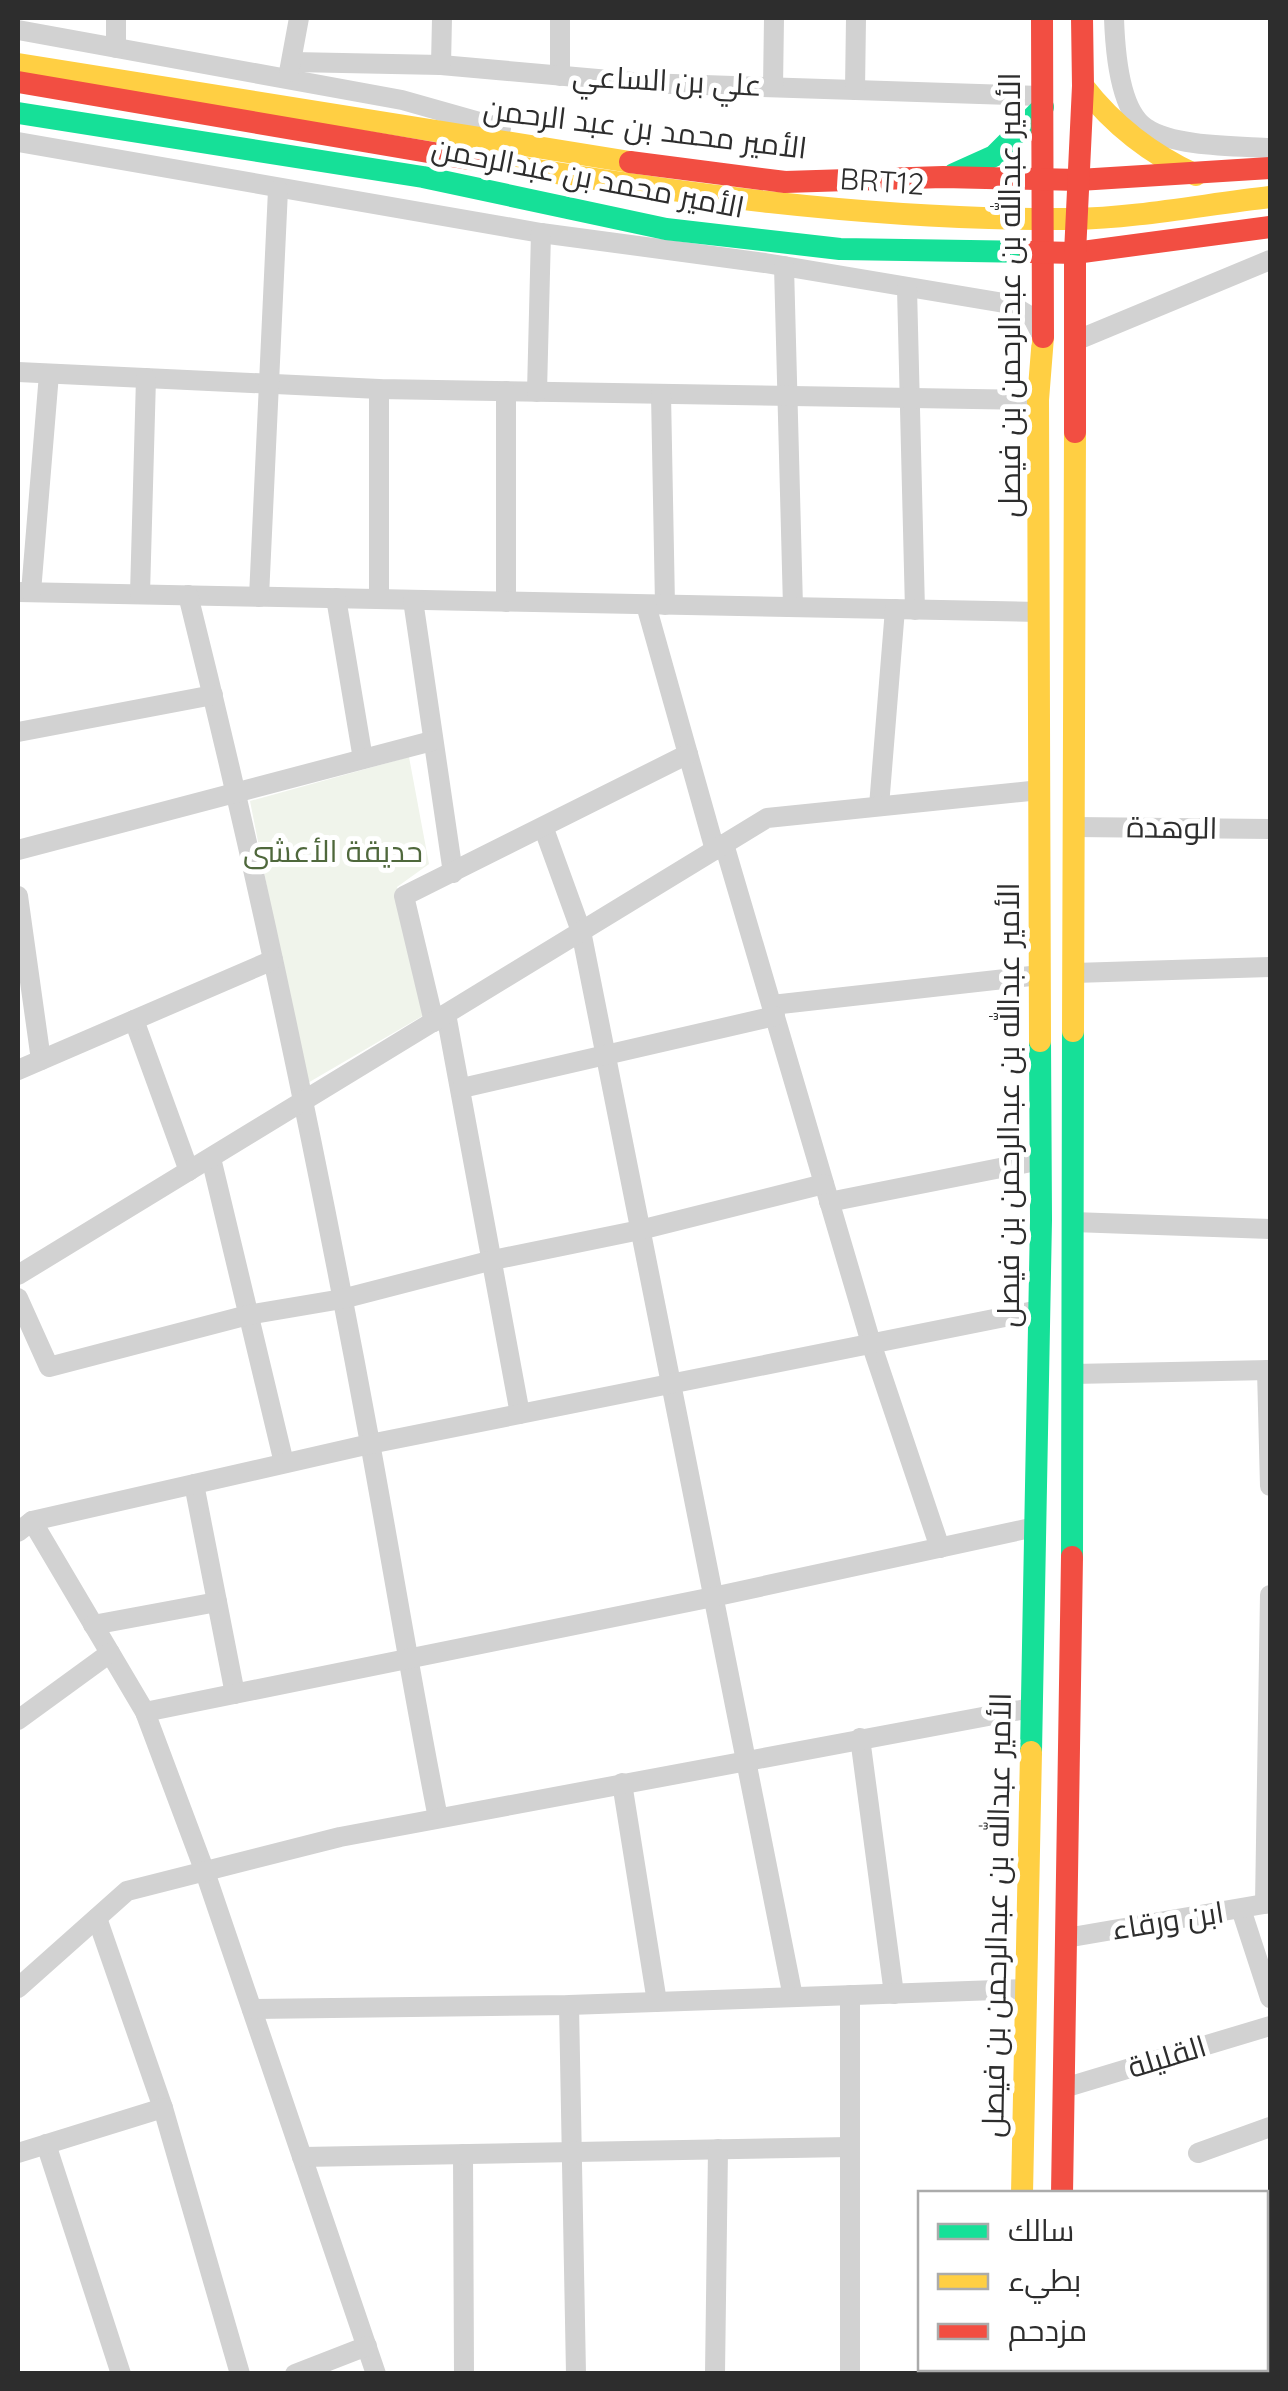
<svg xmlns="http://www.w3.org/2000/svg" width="1288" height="2391" viewBox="0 0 1288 2391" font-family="Quicksand,Cairo,sans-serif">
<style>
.green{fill:#f0f4eb}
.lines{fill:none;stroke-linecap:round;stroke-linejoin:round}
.street{stroke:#d2d2d2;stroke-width:20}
.fast{stroke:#16e098;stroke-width:22}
.slow{stroke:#ffcf43;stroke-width:22}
.jam{stroke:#f24e42;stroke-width:22}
.labels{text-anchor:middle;stroke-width:10;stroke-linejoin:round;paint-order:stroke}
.street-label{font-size:30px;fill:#2d2d2d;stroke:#fff}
.park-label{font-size:30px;fill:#4f683c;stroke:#fff}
</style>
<rect width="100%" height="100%" fill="#fff"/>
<polygon class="green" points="409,757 429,864 397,887 431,1011 306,1084 250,801"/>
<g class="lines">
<g class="street">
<polyline points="560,18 560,76"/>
<path d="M1114 18C1115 48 1119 110 1146 128 1173 147 1238 146 1270 148"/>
<polyline points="18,30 402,100 501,128"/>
<polyline points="116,48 116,18"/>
<polyline points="293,62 441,65 643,83 1041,96"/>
<polyline points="441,65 442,18"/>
<polyline points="289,72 299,18"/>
<polyline points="773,87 774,18"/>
<polyline points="855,90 856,18"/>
<polyline points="18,142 541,233 765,263 1010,304 1033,318 1042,336"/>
<polyline points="784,266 793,607"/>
<polyline points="907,288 915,610"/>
<polyline points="1075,341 1270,260"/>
<polyline points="18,372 379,389 1038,400"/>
<polyline points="379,389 379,599"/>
<polyline points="506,391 506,602"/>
<polyline points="537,392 541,233"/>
<polyline points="661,394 665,605"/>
<polyline points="18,592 1039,612"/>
<polyline points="31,592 49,374"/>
<polyline points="140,594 146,378"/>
<path d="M188 595C259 879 319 1166 372 1454 394 1575 414 1697 438 1818"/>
<polyline points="259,597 278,190"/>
<polyline points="336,598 363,759"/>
<polyline points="413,600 453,873"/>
<polyline points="646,605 715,850"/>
<polyline points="18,732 213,695"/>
<polyline points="879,806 895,609"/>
<polyline points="1074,827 1270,829"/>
<polyline points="544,829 581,931 793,1997"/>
<polyline points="724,844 871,1343 940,1548"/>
<polyline points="18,850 432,741"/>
<polyline points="18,896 41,1060"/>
<polyline points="1074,973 1270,967"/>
<polyline points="772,1005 1040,975"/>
<polyline points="446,1014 520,1414"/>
<polyline points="134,1020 189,1171"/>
<polyline points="434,1022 404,896 688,754"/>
<polyline points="18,1070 273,960"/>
<polyline points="462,1088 775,1016"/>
<polyline points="211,1158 284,1463"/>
<polyline points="829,1202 1041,1160"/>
<polyline points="1073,1222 1270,1229"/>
<polyline points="18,1275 767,818 1040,790"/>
<polyline points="18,1298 49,1367 248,1315 342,1299 493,1260 640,1230 824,1184"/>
<polyline points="1267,1370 1270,1486"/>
<polyline points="1073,1374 1270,1370"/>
<polyline points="194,1484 235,1694"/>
<polyline points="32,1521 145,1712 205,1872 376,2374"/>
<polyline points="18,1532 32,1521 370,1444 1039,1310"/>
<polyline points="93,1625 217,1602"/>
<polyline points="145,1712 713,1597 1035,1527"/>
<polyline points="18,1720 110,1653"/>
<polyline points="860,1738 894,1994"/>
<polyline points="622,1783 657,2002"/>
<polyline points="1265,1904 1270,1595"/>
<polyline points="1241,1909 1270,1998"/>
<polyline points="97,1918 163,2108 240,2374"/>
<polyline points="1066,1938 1270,1903"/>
<polyline points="18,1988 127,1891 340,1837 1031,1708"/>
<polyline points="569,2005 576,2374"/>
<polyline points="252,2009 569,2005 1026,1989"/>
<polyline points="1064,2088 1270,2026"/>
<polyline points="46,2144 121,2374"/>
<polyline points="18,2153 163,2108"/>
<polyline points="1198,2153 1270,2127"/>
<polyline points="463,2154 464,2374"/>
<polyline points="302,2157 850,2147"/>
<polyline points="1266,2293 1270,2293"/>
<polyline points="1161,2368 1162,2374"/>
<polyline points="1242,2368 1243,2374"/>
<polyline points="295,2374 367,2346"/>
<polyline points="715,2374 718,2149"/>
<polyline points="850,2374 850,1995"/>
</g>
<g class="fast">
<polyline points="18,113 423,177 666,229 840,249 1030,252"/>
<polyline points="954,174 994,156 1043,107"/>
<polyline points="1072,1557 1073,1031"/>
<polyline points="1031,1752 1041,1220 1040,1041"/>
</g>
<g class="slow">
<polyline points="18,64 630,162"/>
<path d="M1083 86C1114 126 1150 154 1196 175"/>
<path d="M469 159C668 192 871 221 1073 219 1136 218 1207 204 1270 197"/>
<polyline points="1073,1031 1075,432"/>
<polyline points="1040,1041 1038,400 1043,337"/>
<polyline points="1022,2194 1031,1752"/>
<polyline points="1018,2368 1018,2374"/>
</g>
<g class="jam">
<polyline points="1042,18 1043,337"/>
<polyline points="18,82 469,159"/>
<polyline points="630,162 785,182 943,177 1079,180 1270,168"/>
<polyline points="1030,252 1075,253 1270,227"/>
<polyline points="1075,432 1075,253 1083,86 1082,18"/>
<polyline points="1062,2194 1072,1557"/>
<polyline points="1060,2368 1060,2374"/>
</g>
</g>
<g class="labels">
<g class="street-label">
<text transform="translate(667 81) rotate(3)" y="10">علي بن الساعي</text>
<text transform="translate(645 129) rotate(7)" y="10">الأمير محمد بن عبد الرحمن</text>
<text transform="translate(588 178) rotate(11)" y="10">الأمير محمد بن عبدالرحمن</text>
<text transform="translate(882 182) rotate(4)" y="10">BRT12</text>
<text transform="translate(1010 295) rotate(-90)" y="10">الأمير عبدالله بن عبدالرحمن بن فيصل</text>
<text transform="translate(1172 828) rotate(1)" y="10">الوهدة</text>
<text transform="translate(1009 1105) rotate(-90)" y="10">الأمير عبدالله بن عبدالرحمن بن فيصل</text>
<text transform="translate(997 1915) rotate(-89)" y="10">الأمير عبدالله بن عبدالرحمن بن فيصل</text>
<text transform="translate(1168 1921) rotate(-9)" y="10">ابن ورقاء</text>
<text transform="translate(1167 2057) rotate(-17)" y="10">القليلة</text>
</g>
<g class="park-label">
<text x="333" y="862">حديقة الأعشى</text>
</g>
</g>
<rect width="1288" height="2391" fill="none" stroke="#2d2d2d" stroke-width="40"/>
<rect x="918" y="2191" width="350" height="180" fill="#ffffff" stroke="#ababab" stroke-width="2.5"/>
<rect x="938" y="2224" width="50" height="15" fill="#16e098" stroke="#ababab" stroke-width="2.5"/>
<text x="1008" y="2241" font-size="30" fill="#2d2d2d">سالك</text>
<rect x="938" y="2274" width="50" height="15" fill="#ffcf43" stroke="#ababab" stroke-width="2.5"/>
<text x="1008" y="2291" font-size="30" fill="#2d2d2d">بطيء</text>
<rect x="938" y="2324" width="50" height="15" fill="#f24e42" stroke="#ababab" stroke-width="2.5"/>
<text x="1008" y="2341" font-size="30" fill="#2d2d2d">مزدحم</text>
</svg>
